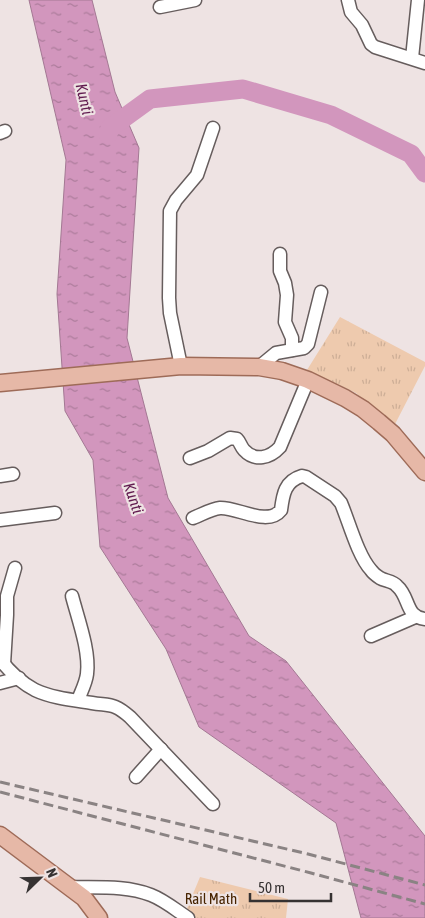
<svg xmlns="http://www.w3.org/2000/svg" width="425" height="918" viewBox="0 0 425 918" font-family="'Asap Condensed',sans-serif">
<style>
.park{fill:url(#park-tufts)}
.water{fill:url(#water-ripples);stroke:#a37893}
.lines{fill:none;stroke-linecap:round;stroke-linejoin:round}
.river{stroke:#d296bd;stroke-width:19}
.minor-casing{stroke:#665d5d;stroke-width:15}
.major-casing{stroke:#9e6b58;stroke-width:19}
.minor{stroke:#fff;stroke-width:12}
.major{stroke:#e6b8a7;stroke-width:16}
.rail{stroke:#8a8383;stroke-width:3;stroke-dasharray:10 5;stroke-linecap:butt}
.labels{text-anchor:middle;stroke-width:4.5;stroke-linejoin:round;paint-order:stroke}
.park-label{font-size:15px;fill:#472400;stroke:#eee3e3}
.water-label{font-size:16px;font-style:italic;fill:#611b4f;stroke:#eee3e3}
</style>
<defs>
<pattern id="park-tufts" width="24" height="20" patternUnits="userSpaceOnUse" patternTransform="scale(1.25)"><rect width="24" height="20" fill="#eecaae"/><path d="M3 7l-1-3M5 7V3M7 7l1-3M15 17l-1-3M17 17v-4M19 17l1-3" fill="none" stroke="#cdae96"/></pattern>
<pattern id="water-ripples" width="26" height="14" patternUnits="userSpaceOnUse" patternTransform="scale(1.25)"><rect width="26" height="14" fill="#d296bd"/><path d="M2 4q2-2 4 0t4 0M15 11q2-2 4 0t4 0" fill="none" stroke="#ab7b9a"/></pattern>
</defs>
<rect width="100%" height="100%" fill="#eee3e3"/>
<g class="park">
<polygon points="340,317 425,362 425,366 393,428 356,393 307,370"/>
<polygon points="200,877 288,899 286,918 183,918"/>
</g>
<polygon class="water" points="29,0 92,0 115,92 139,148 127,338 168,498 249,636 286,661 425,836 425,918 361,918 336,823 199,727 166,649 100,547 93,460 65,411 57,294 66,160"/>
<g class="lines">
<polyline class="river" points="108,134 110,128 150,99 243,89 331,115 411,154 425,173"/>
<g class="minor-casing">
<g id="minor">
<polyline points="348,0 351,12 362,25 371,44 375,47 425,63"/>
<polyline points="160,7 195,0"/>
<polyline points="412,58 418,0"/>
<polyline points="0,133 5,131"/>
<polyline points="280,254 280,271 285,283 287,295 285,322 292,338 292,350"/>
<polyline points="181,366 170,313 169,298 170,211 176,200 197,175 213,128"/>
<polyline points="259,367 276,353 304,348 308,344 321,292"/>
<path d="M190 458 208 451 230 438 237 439C240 442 241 447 244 450 255 462 270 458 280 447L308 380"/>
<polyline points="0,476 13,474"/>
<path d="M193 518C201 515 211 509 220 508 237 507 268 527 281 510 283 494 285 481 302 476L306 477 335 496 341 503C349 522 358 556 371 570 373 573 377 576 380 578 385 581 393 581 397 586 410 597 405 617 425 619"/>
<polyline points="0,520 55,513"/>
<path d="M72 596C78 619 90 651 87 674 86 683 81 692 78 700"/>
<polyline points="371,636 415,617"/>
<path d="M0 659C9 671 22 683 35 690 52 698 73 700 92 703 111 706 114 703 130 717L213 804"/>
<polyline points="4,664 7,615 7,596 15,568"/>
<polyline points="0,683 19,678"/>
<polyline points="136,777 161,749"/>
<path d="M69 887C96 888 125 885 151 895 164 900 176 910 188 918"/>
</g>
</g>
<g class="major-casing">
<g id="major">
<polyline points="0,383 181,366 259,367 282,371 308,380 345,398 363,409 379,422 393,434 425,472"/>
<polyline points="0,835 84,898 99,918"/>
</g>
</g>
<use href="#minor" class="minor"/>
<use href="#major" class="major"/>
<g class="rail">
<polyline points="0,782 308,854 425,885"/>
<polyline points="0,792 311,873 425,904"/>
</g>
</g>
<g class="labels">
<g class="park-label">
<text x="211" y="904">Rail Math</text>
</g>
<g class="water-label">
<text transform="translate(85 99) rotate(77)" y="6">Kunti</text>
<text transform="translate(134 498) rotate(71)" y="6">Kunti</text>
</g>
</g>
<g transform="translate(40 878) rotate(67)" stroke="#eee3e3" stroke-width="4" paint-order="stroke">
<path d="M0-4L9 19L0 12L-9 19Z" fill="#363232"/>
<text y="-8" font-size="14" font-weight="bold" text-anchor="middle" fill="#363232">N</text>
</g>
<path d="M250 893v8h81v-8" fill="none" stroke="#363232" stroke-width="2.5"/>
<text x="258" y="893" font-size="15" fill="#363232" stroke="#eee3e3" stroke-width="4" paint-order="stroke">50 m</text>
</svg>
